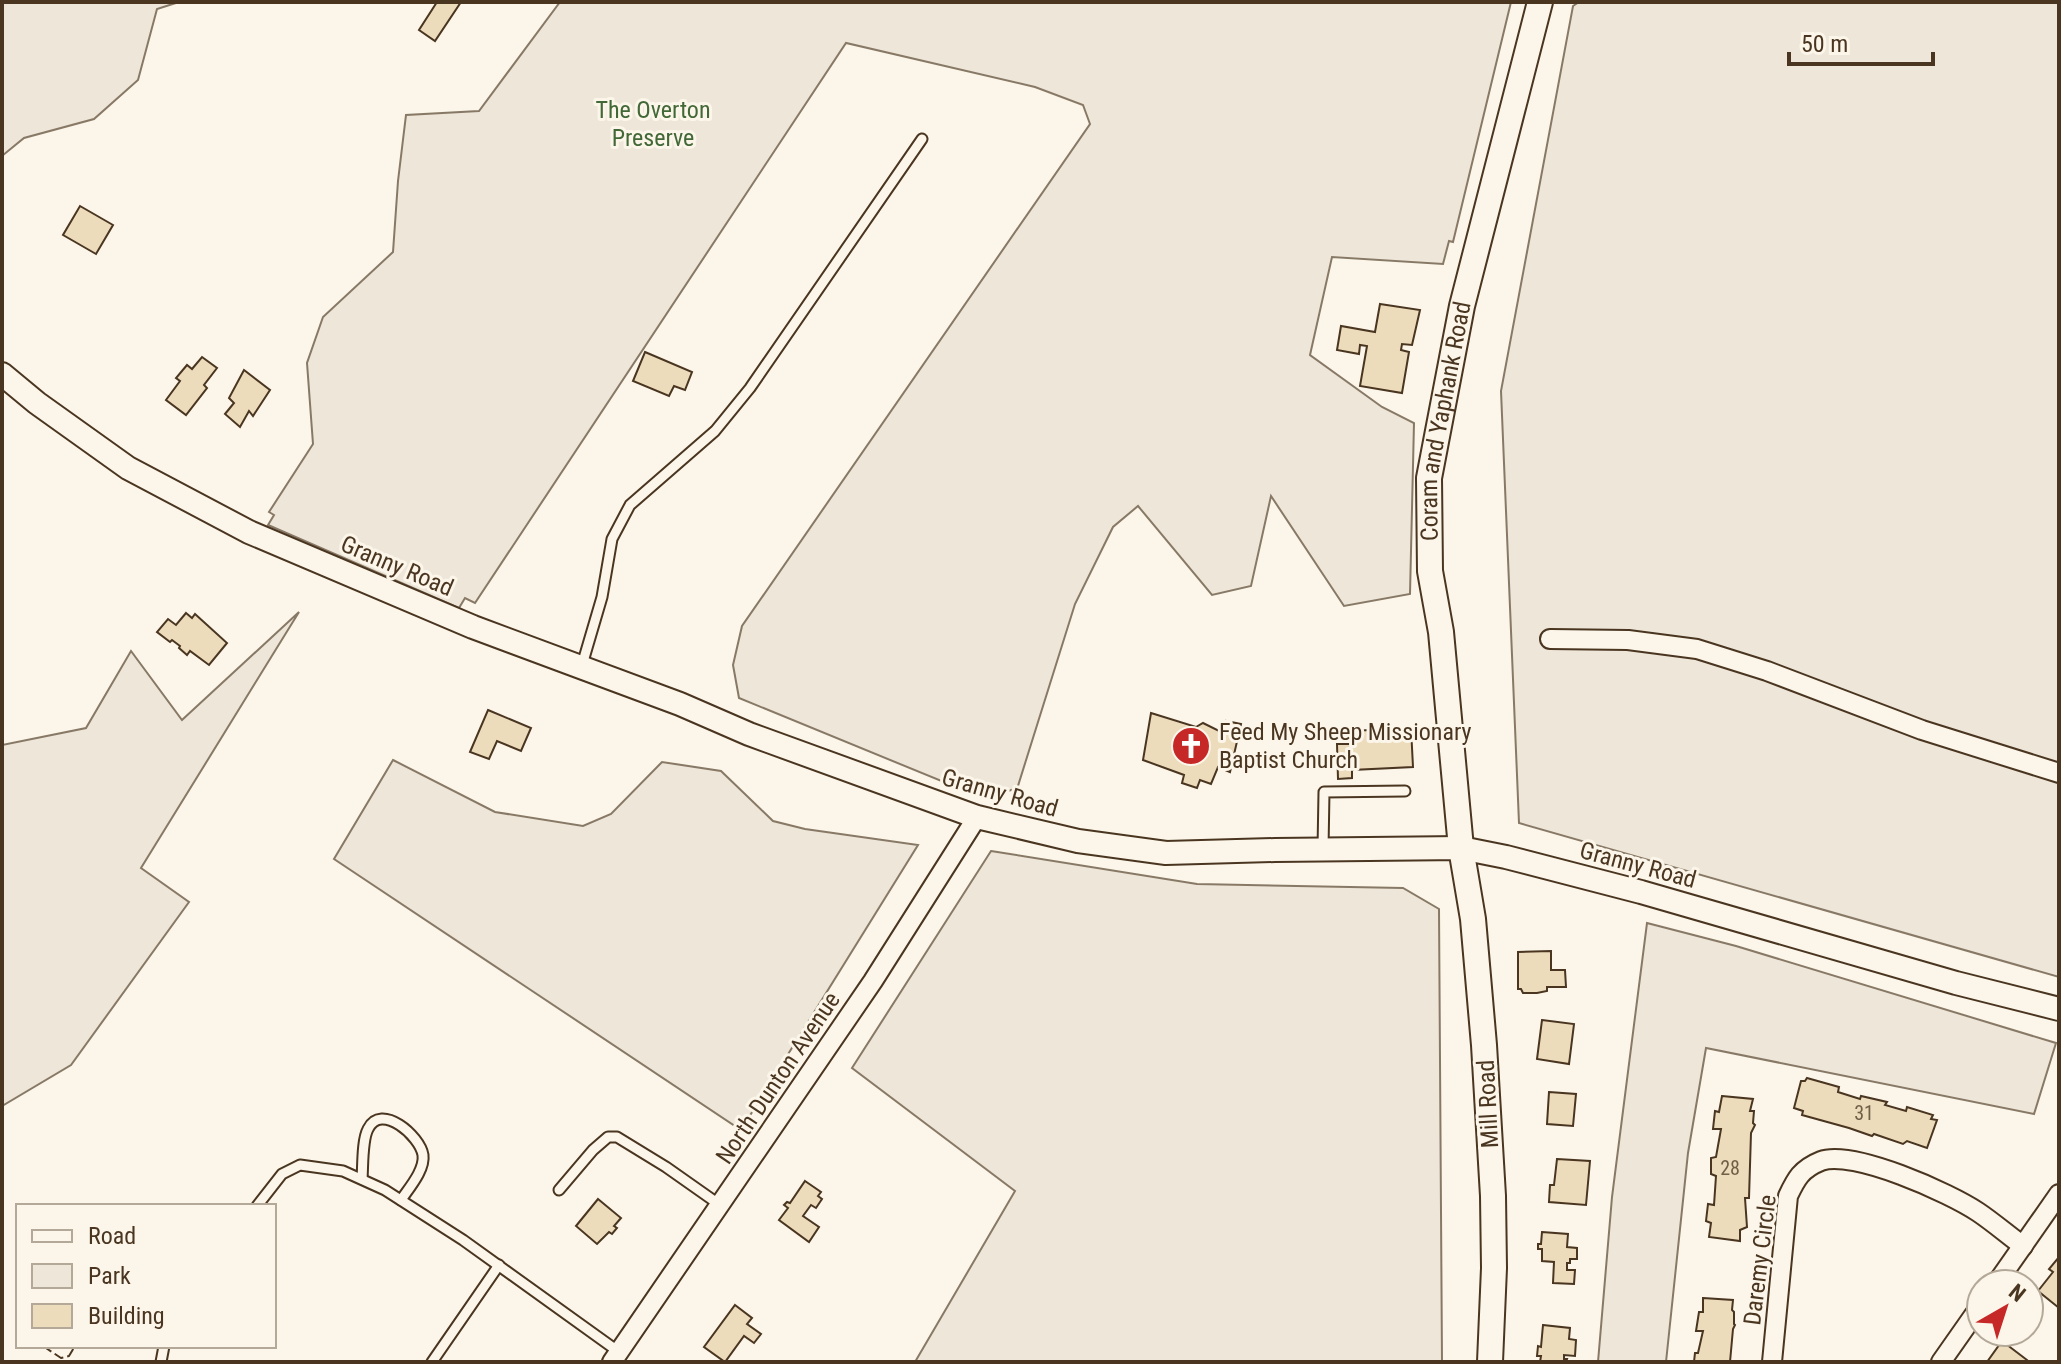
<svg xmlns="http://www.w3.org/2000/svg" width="2061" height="1364" viewBox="0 0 2061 1364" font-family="'Roboto Condensed',sans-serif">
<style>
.green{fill:#ede6d9;stroke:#887966;stroke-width:2}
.building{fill:#ecdcbc;stroke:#4a3520;stroke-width:2}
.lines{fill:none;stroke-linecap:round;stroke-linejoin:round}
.service-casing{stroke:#4a3520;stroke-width:13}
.minor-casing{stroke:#4a3520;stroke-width:22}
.tertiary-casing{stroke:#4a3520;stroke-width:26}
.secondary-casing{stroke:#4a3520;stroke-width:28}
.service{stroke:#fbf6e9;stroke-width:9}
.minor{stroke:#fbf6e9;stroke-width:18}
.tertiary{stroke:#fbf6e9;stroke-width:22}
.secondary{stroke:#fbf6e9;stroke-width:24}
.fence{stroke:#4a3520;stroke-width:2;stroke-dasharray:10 4;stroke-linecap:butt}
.labels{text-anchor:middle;stroke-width:6;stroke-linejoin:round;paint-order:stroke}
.number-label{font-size:20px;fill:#725f47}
.park-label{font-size:24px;fill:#436837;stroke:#fbf6e9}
.street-label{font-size:24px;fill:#4a3520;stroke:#fbf6e9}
.poi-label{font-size:24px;fill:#4a3520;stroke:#fbf6e9;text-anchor:start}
</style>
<rect width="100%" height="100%" fill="#fbf6e9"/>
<g class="green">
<polygon points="2,2 179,2 157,9 138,80 94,119 24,138 2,156"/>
<polygon points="560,2 1511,2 1453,242 1449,241 1443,264 1332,257 1310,355 1382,407 1414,423 1410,594 1344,606 1271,496 1251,586 1212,595 1138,506 1113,527 1075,604 1017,789 978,796 739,698 733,665 742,626 1090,124 1083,105 1035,87 846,43 475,603 465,598 459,608 268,525 274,515 269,512 313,444 307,363 323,317 393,252 398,181 406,115 479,111"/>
<polygon points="1579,2 2059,2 2059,977 1519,823 1501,391 1573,6"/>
<polygon points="299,612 141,868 189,902 71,1065 2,1106 2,745 86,728 131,651 182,720"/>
<polygon points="393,760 495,812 583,826 611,814 662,762 721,771 773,821 805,829 918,845 741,1130 334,859"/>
<polygon points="991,851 1197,884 1403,888 1439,909 1442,1362 915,1362 1015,1191 852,1068"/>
<polygon points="1647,923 1736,946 2056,1043 2034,1114 1706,1048 1688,1153 1666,1362 1598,1362 1612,1197"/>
</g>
<g class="building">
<polygon points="437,2 461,2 435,41 419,30"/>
<polygon points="80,206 113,225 96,254 63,235"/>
<polygon points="1380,304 1420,310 1412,345 1402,344 1401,350 1409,352 1402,393 1360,386 1367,346 1360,345 1359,354 1337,350 1341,326 1375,332"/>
<polygon points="645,352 692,372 685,390 674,386 669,396 633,381"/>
<polygon points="202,357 217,368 204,385 207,388 186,415 166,400 180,381 176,378 187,365 192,369"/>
<polygon points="244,370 270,390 253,416 249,411 240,427 225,414 234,403 229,398"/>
<polygon points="186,613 192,618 195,614 227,643 209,665 190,651 187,655 179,648 180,646 172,640 170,642 157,632 168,619 176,625"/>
<polygon points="488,710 531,728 521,751 497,741 489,759 470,752"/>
<polygon points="1151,713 1196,727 1203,723 1221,732 1226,721 1241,724 1230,772 1218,767 1211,784 1200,780 1197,788 1182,783 1184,775 1143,760"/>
<polygon points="1411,728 1413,767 1352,770 1352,778 1338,779 1337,744 1351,744 1351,731"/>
<polygon points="1551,951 1551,970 1565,970 1566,987 1547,987 1547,991 1537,993 1523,993 1521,989 1518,989 1518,952"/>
<polygon points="1542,1020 1574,1024 1569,1064 1537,1059"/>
<polygon points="1807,1078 1839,1087 1838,1092 1860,1099 1861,1096 1887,1102 1885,1105 1906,1111 1907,1107 1933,1115 1931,1119 1937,1120 1927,1148 1907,1141 1903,1144 1874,1134 1872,1136 1849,1128 1802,1115 1803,1111 1794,1108 1801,1081 1805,1081"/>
<polygon points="1549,1092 1576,1094 1573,1126 1547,1124"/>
<polygon points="1722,1096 1753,1099 1750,1111 1754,1111 1753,1123 1755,1125 1751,1133 1749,1198 1745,1198 1747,1227 1740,1230 1740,1241 1709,1237 1711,1223 1706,1221 1708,1204 1714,1205 1716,1176 1711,1174 1711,1158 1716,1157 1721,1129 1713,1129 1715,1111 1719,1112"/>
<polygon points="1557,1159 1590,1161 1586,1205 1549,1202 1550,1185 1554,1185"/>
<polygon points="805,1181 821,1192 818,1196 822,1199 816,1208 811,1205 803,1216 819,1227 809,1242 779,1220 788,1208 784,1205 787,1202 790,1203"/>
<polygon points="598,1199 621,1218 614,1226 617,1228 612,1234 609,1232 597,1244 576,1226"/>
<polygon points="1542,1232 1568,1234 1567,1247 1577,1248 1577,1259 1570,1259 1570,1263 1567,1263 1567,1270 1575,1270 1574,1284 1553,1283 1554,1262 1542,1261 1542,1249 1538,1249 1538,1244 1541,1244"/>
<polygon points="2059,1257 2059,1308 2038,1291 2053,1272 2049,1269"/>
<polygon points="1703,1298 1733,1300 1732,1310 1734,1312 1734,1324 1735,1325 1733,1329 1730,1362 1694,1362 1695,1353 1698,1353 1703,1331 1696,1331 1699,1312 1703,1312"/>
<polygon points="735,1305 752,1318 747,1324 761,1334 754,1343 744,1336 725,1362 704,1347"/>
<polygon points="1543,1325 1570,1328 1569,1339 1576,1340 1575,1356 1564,1355 1564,1359 1567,1359 1566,1362 1540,1362 1541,1356 1537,1356 1538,1346 1541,1347"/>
<polygon points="2002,1341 2027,1360 2026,1362 1987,1362"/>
</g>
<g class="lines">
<g class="service-casing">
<g id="service">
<polyline points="582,665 602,597 612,539 630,505 715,431 750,388 922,139"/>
<polyline points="1323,849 1324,792 1405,791"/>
<path d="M362 1179C363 1166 362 1140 368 1129 381 1102 420 1136 423 1155 425 1170 409 1188 401 1200"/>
<polyline points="559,1190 593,1150 608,1137 617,1137 666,1167 720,1205"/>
<polyline points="257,1206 282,1174 300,1165 343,1171 385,1190 463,1240 619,1352"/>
<polyline points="161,1362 164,1346"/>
<polyline points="432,1362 499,1265"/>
</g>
</g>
<g class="minor-casing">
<g id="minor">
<polyline points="1550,639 1628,640 1697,649 1767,671 1922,730 2059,773"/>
<polyline points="1996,1284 2059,1194"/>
<polyline points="612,1362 873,981 977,817"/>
<path d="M1772 1362 1788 1196C1796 1179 1801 1169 1821 1161 1852 1149 1950 1193 1978 1212 1993 1222 2008 1235 2023 1246"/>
<polyline points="1941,1362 1981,1305"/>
</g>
</g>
<g class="tertiary-casing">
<polyline id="tertiary" points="2,374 37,403 128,468 249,532 473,627 680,704 749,734 977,817 1078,841 1166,853 1275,850 1461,848 1506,857 1641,892 1956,983 2059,1009"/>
</g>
<g class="secondary-casing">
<g id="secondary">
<path id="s1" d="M1490 1362 1494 1268 1493 1196 1484 1045 1473 919 1461 848 1441 632 1430 571 1429 478 1462 306 1540 2"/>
</g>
</g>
<use href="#service" class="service"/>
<use href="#minor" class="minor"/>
<use href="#tertiary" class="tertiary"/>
<use href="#secondary" class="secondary"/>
<polyline class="fence" points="43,1346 61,1358 69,1356 75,1346"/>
</g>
<defs>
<g id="church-disc" transform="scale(2)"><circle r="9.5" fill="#c62828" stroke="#fbf6e9"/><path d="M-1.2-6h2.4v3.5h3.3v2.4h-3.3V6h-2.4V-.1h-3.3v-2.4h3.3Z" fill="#fff"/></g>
</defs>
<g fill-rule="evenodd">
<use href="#church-disc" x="1191" y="746"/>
</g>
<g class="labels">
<g class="number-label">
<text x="1864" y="1120">31</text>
<text x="1730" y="1175">28</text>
</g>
<g class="park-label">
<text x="653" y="118">The Overton<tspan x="653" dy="28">Preserve</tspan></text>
</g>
<g class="street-label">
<text dy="8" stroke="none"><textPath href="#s1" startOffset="946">Coram and Yaphank Road</textPath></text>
<text transform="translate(397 566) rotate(23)" y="8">Granny Road</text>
<text transform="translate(1000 793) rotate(16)" y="8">Granny Road</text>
<text transform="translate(1638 865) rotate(15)" y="8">Granny Road</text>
<text transform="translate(778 1078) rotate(-56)" y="8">North Dunton Avenue</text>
<text transform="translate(1488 1104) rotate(-93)" y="8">Mill Road</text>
<text transform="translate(1760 1260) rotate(-83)" y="8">Daremy Circle</text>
</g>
<g class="poi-label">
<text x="1219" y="740">Feed My Sheep Missionary<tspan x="1219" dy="28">Baptist Church</tspan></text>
</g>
</g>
<rect width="2061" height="1364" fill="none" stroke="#4a3520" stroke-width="8"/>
<rect x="16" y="1204" width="260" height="144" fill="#fbf6e9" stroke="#b4a999" stroke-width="2"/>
<rect x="32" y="1230" width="40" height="12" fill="#fbf6e9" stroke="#b4a999" stroke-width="2"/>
<text x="88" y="1244" font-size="24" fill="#4a3520">Road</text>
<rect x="32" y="1264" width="40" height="24" fill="#ede6d9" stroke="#b4a999" stroke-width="2"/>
<text x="88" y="1284" font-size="24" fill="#4a3520">Park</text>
<rect x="32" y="1304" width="40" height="24" fill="#ecdcbc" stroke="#b4a999" stroke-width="2"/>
<text x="88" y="1324" font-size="24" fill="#4a3520">Building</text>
<g transform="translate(2005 1308) rotate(39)"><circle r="38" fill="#fbf6e9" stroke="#b4a999" stroke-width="2"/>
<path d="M0-6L14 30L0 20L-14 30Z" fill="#c62828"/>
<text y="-12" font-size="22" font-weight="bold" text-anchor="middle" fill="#4a3520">N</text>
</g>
<path d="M1789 52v12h144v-12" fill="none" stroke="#4a3520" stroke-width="4"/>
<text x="1801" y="52" font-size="24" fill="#4a3520" stroke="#fbf6e9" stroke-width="6" paint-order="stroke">50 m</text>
</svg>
